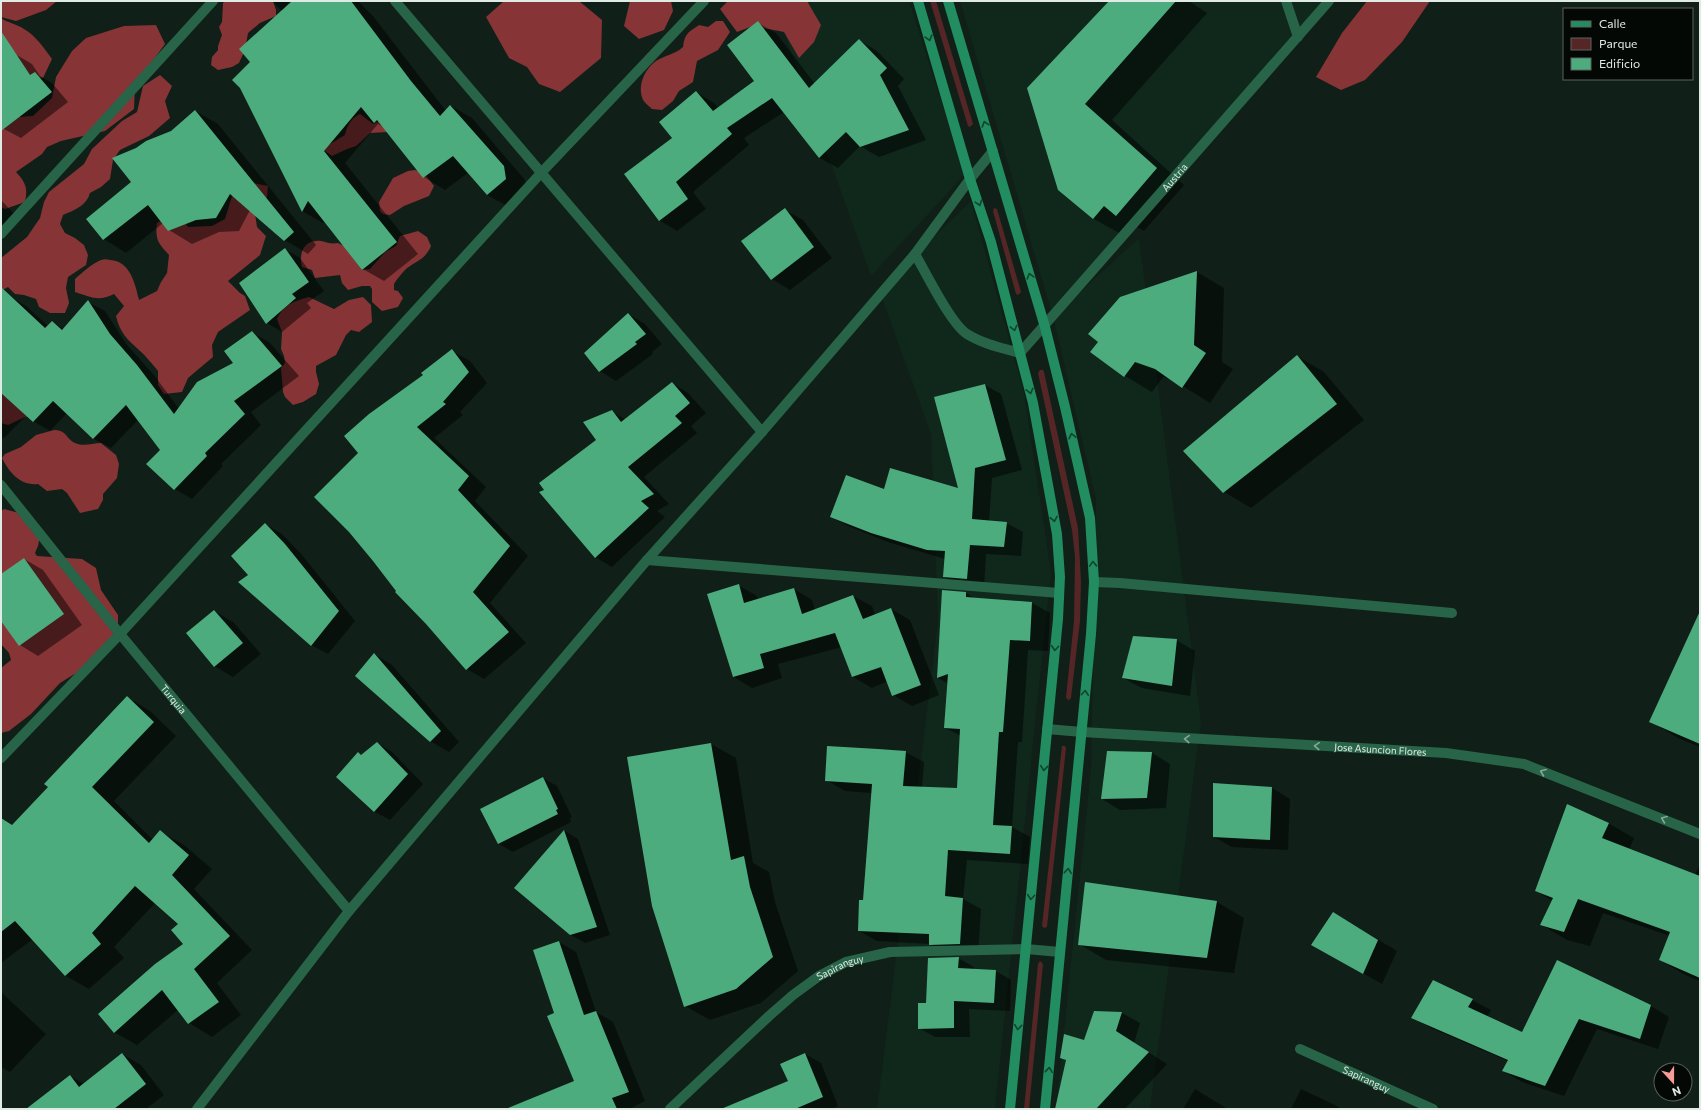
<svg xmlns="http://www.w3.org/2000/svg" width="1701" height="1110" viewBox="0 0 1701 1110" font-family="Commissioner,sans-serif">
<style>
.built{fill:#10271c}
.green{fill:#552625}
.forest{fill:#863435}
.shadow{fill:#0007}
.building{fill:#4cac7e}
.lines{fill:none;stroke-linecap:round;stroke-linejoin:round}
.service{stroke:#286448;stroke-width:10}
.minor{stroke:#286448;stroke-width:10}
.secondary{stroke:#218d60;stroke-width:10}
.oneway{stroke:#10442e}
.oneway2{stroke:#84a896}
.labels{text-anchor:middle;stroke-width:4;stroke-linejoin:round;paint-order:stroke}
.street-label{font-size:10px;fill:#e1ebe5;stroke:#030805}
</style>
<rect width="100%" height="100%" fill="#101f17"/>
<g class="built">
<polygon points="773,1 909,1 965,174 871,276"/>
<polygon points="960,1 1324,1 1056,314 1139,238 1201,722 1150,1109 1056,1109 1091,769 1096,499 1053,317"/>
<polygon points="971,201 1024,393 1051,572 995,1109 877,1109 938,622 931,434 879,290"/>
</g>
<g class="green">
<polygon points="930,1 936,1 973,124 970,127 968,126"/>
<polygon points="994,208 997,209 1021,292 1018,295 1016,294 993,211"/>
<polygon points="1040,370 1043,370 1044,372 1078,528 1081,581 1080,621 1071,698 1069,700 1067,699 1066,697 1074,621 1075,557 1072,530 1038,373"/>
<polygon points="1062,746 1065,746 1066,748 1047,927 1044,928 1042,926"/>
<polygon points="1040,961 1043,964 1029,1109 1024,1109 1038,964"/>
</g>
<g class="forest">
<polygon points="1,1 57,1 46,10 16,21 1,17"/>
<polygon points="225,1 273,1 276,10 276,16 260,23 248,33 245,50 239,63 232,67 218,70 211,65 212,57 218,50 218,46 222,35 219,27 222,22 223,3"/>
<polygon points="504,1 579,1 602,20 601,58 560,92 539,84 527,67 509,58 486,17"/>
<polygon points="630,1 671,1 673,11 664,30 639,39 624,26"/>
<polygon points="728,1 807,1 821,25 814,42 799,58 784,32 753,26 737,32 720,9"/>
<polygon points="1367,1 1430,1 1402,42 1365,80 1341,90 1316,77 1342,33"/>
<path d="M1 18C8 23 17 24 24 29 36 36 44 48 52 59L43 78 25 74 1 86Z"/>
<path d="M716 21H723L730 32 718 50 697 61 693 82 679 91 673 101 662 110 652 109C648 105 643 102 642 97 638 84 645 69 656 61 665 55 674 55 683 47 685 34 687 33 699 25L708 27Z"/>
<path d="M156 25 165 44 135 85 134 109 105 131 61 141 47 147 42 154 16 172C26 183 28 188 25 202L5 209 1 207V129L19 117 33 116 52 98 56 77 72 51 86 38 124 26Z"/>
<path d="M160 75 172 86 165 101 170 118 149 136 120 150 113 160 110 179 101 187 90 193C87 205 75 210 63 215L60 224 65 233 75 238 84 245 88 255 86 265 68 277 66 288 69 303 65 313H50L39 307 36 299 24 295 15 294 8 287 1 291V258L27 237 40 218 44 202 49 192 84 164 92 149 122 121 137 112 143 86Z"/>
<path d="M360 114 373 124 382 120 388 132 370 133 356 146 347 149 332 156 322 149 345 135C347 126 351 118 360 114Z"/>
<polygon points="415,170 424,173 434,186 429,196 404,206 390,215 383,214 380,211 379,202 393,178 408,171"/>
<path d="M247 182 268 186 267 197 255 214 257 227 266 236 260 255 228 281 240 293 245 296 250 310 218 332 212 345 213 357 188 378 182 392 164 394 158 385V371C152 364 146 356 139 350 127 339 120 333 116 316L124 306 114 294C98 302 91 297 75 292V279C83 272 91 264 101 260 104 259 107 259 110 260 130 261 135 283 139 300L157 291 161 282 167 273 169 255C158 243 155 240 157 223L166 218 180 216 188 227 212 226 225 219 233 193Z"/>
<path d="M418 231 427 237 431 246C425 260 417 260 406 269 402 273 397 279 394 284V290L398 291 403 298 398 307 382 311 372 302V289L370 286H362L348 290 342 283 340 275 315 278 312 270 302 267C299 256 302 242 316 241 324 240 327 245 338 243L344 246 362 270 370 269 385 252 396 246 400 236Z"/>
<path d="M309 297 334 309 349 300 363 297 371 305 372 322 359 332 351 330 346 335 336 355 316 366V372L319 384 316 394 303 402 293 405 285 397 283 392 281 368 285 363 284 356 281 349 282 332 277 319C283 305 294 301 309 297Z"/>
<polygon points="1,393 27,416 8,425 1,423"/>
<path d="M54 430C67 430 66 439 75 443 84 447 92 443 101 443L116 455 119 464 117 478 103 494V500L98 509 80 513 67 493 62 489 47 491 38 484C20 486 9 472 2 458L5 454 21 447 36 435Z"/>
<polygon points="4,509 19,513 40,536 38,546 35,553 37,556 82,559 96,568 101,590 118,615 118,629 81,670 60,683 31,714 9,731 1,733 1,668 11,660 9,653 1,644 1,511"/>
</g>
<g class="shadow">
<polygon points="272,1 358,1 373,16 446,111 451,106 472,118 525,180 527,191 509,207 487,195 468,173 445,190 424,177 385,128 378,124 345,163 418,254 384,281 363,269 325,221 323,223 302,211 241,88 252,62 282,11"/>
<polygon points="1111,1 1189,1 1207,13 1112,120 1184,185 1144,231 1130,223 1121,234 1094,219 1059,189"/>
<polygon points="758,23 776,33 815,84 859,40 877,51 904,79 898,86 926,140 879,157 860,146 838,168 820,158 784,112 744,138 749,145 693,192 706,209 677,231 659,220 674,138 696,92 714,103 718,108 756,81"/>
<polygon points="1,49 15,54 32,64 40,76 52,83 68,102 21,138 4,129 1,124"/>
<polygon points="195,111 218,124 316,245 308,254 285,240 250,210 239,231 219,232 192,244 169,230 163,223 126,253 104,239 132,183 172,132"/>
<polygon points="1,200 17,217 1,232"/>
<polygon points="785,210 803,220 832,258 790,290 772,279"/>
<polygon points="285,249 300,258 324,291 307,303 311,308 282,332 267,323 240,284"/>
<polygon points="1197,272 1224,288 1222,362 1233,369 1210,403 1173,380 1163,377 1152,392 1125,376 1092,352 1100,341 1120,298"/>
<polygon points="9,296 26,306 48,326 52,322 64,329 88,302 105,311 127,345 154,375 179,409 234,363 252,333 269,342 299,376 251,412 261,425 221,464 223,466 192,499 175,489 147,464 161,450 138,420 111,448 94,439 67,413 50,431 33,421 27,415 4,438 1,437 1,304"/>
<polygon points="628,314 645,324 662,344 652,352 653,354 616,381 600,371"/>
<polygon points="452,351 470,361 487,383 460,412 463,415 434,438 486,487 475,501 528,556 490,603 526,643 484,679 467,669 396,592 359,453 424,376"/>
<polygon points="1297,356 1324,372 1364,420 1251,508 1224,492"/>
<polygon points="672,383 688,393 706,413 691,426 697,433 644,477 669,504 657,511 665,517 612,567 595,557 546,490 597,440 612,412 626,420"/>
<polygon points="985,385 1001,394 1022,470 992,478 989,522 1006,523 1023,532 1021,556 986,554 984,588 961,586 944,577 945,559 888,542 848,526 831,517 885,490 960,489"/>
<polygon points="265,524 282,534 302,555 355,621 328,654 311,645 249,575"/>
<polygon points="24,559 43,570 82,625 38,656 20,645 1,619 1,576"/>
<polygon points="738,585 757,596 758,600 794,589 812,600 815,610 853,596 872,606 875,615 891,609 910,620 939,695 912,706 893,695 888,681 872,688 853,677 842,647 778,664 782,678 752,688 734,677"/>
<polygon points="943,591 966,593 976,599 1032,603 1050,613 1048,651 1028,650 1022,742 1018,742 1012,827 1030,837 1028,864 967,860 963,899 981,909 978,954 948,955 930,944 877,941 859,931 864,901 872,793 845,791 826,780 905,752 924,762 922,788 958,789 961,736 945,728 948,684 938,678"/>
<polygon points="214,611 233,622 261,654 233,677 214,666"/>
<polygon points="1176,640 1195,651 1190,696 1142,688 1123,678"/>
<polygon points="1700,641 1700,747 1678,738 1651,722"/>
<polygon points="374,654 392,665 459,742 449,752 430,741"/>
<polygon points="127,697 150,711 176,736 114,801 153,840 160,832 184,845 212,869 194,889 252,950 217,983 241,1015 212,1037 189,1023 178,1010 137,1045 114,1032 185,944 180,924 155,903 114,947 124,958 89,989 66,976 33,939 1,963 1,837 49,787"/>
<polygon points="377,743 392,752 423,784 390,820 375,812 337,777"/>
<polygon points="711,744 736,758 753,863 769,872 775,902 798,971 761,1003 710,1020 685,1006 628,758"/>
<polygon points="1152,753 1170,764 1166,808 1120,810 1102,799"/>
<polygon points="543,778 557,786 572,817 570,818 571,822 513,852 499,844 481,810"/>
<polygon points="1272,788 1290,799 1288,850 1232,847 1214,837"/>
<polygon points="1608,823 1634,838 1629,850 1695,875 1700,864 1700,981 1685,975 1660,960 1670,936 1603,913 1590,946 1567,940 1542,925 1553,901 1536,891"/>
<polygon points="565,831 578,839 610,935 585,943 571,935 516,888"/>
<polygon points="1217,902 1244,918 1234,973 1106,960 1079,944"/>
<polygon points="1352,924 1397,951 1382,984 1313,945"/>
<polygon points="559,942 576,952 596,1012 613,1022 645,1101 629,1109 542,1109 575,1082 555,1014"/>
<polygon points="958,958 974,967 974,970 996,971 1011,980 1010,1011 969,1009 970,1037 935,1037 919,1028 927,1004"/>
<polygon points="1558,961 1651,1006 1669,1017 1658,1049 1597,1029 1564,1096 1522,1082 1503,1071 1508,1061 1431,1028 1413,1018 1472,1000 1491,1010 1487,1017 1522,1033"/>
<polygon points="1,992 46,1034 10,1072 1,1067"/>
<polygon points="1094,1012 1122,1013 1140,1023 1134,1043 1167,1064 1125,1109 1057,1109 1067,1061 1061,1057 1084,1041"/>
<polygon points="122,1054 141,1065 164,1095 146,1109 44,1109 70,1076 84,1084"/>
<polygon points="805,1054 821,1063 838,1106 832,1109 768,1109 789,1081"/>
<polygon points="1195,1089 1213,1100 1228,1109 1183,1109"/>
<polygon points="1301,1089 1335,1105 1342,1109 1291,1109"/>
</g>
<g class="building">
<polygon points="292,1 351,1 411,81 440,116 450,105 504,166 506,179 487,195 453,156 423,178 377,120 374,123 361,107 324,151 397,242 362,270 308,201 302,212 240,88 232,80 250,62 239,49"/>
<polygon points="1109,1 1176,1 1085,104 1157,168 1116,216 1104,206 1093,219 1058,190 1027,88"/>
<polygon points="758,21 809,88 859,39 887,68 880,75 909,130 860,147 846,132 819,158 772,98 727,128 732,134 676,182 688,199 659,221 624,174 672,138 659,122 696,91 713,111 754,81 727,45"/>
<polygon points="1,31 30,75 35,72 52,92 1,131"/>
<polygon points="195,110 294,232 284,241 230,194 216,218 196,220 168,231 148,205 103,240 86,219 131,182 112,158 136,148 146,141 171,131"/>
<polygon points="785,208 814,247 771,280 741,241"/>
<polygon points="285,248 309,282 292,294 296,298 266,324 239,283"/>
<polygon points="1197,271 1194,345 1206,353 1182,388 1155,369 1135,362 1124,377 1090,352 1098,342 1088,334 1120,297"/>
<polygon points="1,287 45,328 52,321 62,330 88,300 110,334 137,365 174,414 197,382 233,363 224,351 252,331 282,366 234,401 245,414 205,453 207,456 174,490 146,464 160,450 126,405 93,439 53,401 33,422 1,393"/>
<polygon points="628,313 646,334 635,342 637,344 599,372 584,353"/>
<polygon points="452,349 469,372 443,402 446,404 417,427 469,476 458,490 510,546 473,592 509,632 466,670 426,624 395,592 396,591 373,561 349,532 314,497 358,453 344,436 369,414 423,375 421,373"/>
<polygon points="1297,355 1337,404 1223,493 1183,451"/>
<polygon points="672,382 690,403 675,416 682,423 628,467 654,494 641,501 649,508 595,558 539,492 544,490 539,483 596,440 583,422 612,410 621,422"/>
<polygon points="985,384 1006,460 975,468 972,519 1007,522 1004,547 970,545 967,579 943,577 945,551 927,550 871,533 830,517 846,475 884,489 890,468 958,488 934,397"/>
<polygon points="265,523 285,544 339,611 311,646 238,582 248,575 231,556"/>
<polygon points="24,558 64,614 19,646 1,621 1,574"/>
<polygon points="739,584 744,603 794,588 802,614 853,595 863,619 891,608 921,685 892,696 881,667 852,677 835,633 760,654 764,668 733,677 707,594"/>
<polygon points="942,590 966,592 966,597 1032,602 1030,641 1010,640 1003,732 999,732 993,825 1012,826 1010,854 948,850 945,896 963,898 960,944 929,945 929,934 858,931 859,900 863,900 872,784 825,781 827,746 878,749 906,751 903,786 957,788 960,729 944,728 948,674 937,678"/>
<polygon points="214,610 243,643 214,667 186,633"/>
<polygon points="1700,611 1700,744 1649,722"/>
<polygon points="1133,636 1177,639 1172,686 1122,678"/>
<polygon points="374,653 441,731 430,742 355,676"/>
<polygon points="127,696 154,722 92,787 149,843 160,830 189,855 172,875 230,936 194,969 219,1002 188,1024 162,990 114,1033 98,1014 155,964 183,944 171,930 178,924 135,886 92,933 101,944 65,976 15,921 1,932 1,818 12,825 48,787 44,784"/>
<polygon points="377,742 408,774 374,812 336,777 358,752 361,755"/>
<polygon points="711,743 731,860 744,856 750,887 773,957 736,989 684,1007 652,906 627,757"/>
<polygon points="1107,751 1152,752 1147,798 1101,799"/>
<polygon points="543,777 558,809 556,810 558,814 498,844 480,809"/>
<polygon points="1213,783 1272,787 1270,840 1213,837"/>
<polygon points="1567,804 1609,823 1602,838 1700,876 1700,978 1659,960 1670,932 1578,899 1564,932 1540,925 1553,898 1535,891"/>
<polygon points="564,830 597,927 570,935 514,888"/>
<polygon points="1085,882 1217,901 1207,958 1078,945"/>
<polygon points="1333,912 1378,940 1363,974 1311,945"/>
<polygon points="559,941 584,1015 596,1011 629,1092 612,1098 617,1109 508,1109 508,1108 574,1081 547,1016 554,1013 533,950"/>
<polygon points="959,957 958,968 996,970 994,1003 954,1001 954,1028 918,1029 918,1003 926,1003 928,958"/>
<polygon points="1557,960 1651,1005 1640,1039 1579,1019 1545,1086 1502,1071 1508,1060 1411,1018 1433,980 1473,999 1468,1007 1522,1032"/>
<polygon points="1094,1011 1122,1012 1116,1031 1149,1052 1096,1109 1055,1109 1066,1060 1060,1058 1064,1034 1084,1040"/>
<polygon points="122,1053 146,1084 114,1109 26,1109 70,1075 79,1087"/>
<polygon points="805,1053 823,1097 795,1109 721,1109 788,1081 780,1064"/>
</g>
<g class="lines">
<g class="service">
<path d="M915 254C926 273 951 324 967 334 983 344 1002 348 1020 353"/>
<polyline points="647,560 1059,593"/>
<polyline points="1094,582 1120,583 1452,613"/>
</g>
<g class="minor">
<polyline points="395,1 762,432"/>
<polyline points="1286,1 1298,37"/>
<polyline points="1,234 213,1"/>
<path id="s1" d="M1020 353 1329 1"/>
<path id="s2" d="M1 485 120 634 349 911"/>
<path id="s3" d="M1047 729 1082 732 1446 753 1524 764 1700 834"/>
<polyline points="1,758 120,634 541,173 704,1"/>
<path id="s4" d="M1300 1049 1433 1109"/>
<polyline points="197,1109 349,911 647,560 762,432 915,254 970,179 993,151"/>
<path id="s5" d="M670 1109 769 1016 793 995 819 976 846 962 890 952 1026 949 1060 952"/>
</g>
<g class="secondary">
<polyline points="918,1 970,179 991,242 1033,403 1057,534 1060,577 1058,619 1010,1109"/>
<polyline points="948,1 1045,327 1065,407 1090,518 1094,582 1091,634 1045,1109"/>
</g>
</g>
<defs><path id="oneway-chevron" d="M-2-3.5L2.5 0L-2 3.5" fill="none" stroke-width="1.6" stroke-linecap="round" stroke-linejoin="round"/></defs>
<g class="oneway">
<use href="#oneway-chevron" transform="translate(929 38) rotate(74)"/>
<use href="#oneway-chevron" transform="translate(985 124) rotate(-107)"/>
<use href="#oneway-chevron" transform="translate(979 203) rotate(72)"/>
<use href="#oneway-chevron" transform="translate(1030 276) rotate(-106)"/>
<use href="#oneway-chevron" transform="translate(1014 328) rotate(76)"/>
<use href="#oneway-chevron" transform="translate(1030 391) rotate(76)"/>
<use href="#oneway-chevron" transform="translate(1072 436) rotate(-102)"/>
<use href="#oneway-chevron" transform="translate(1054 519) rotate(80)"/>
<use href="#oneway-chevron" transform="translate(1093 564) rotate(-92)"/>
<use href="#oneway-chevron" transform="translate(1055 648) rotate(95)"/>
<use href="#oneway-chevron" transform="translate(1085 693) rotate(-85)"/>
<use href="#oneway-chevron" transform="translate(1044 768) rotate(96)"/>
<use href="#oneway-chevron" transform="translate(1068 871) rotate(-84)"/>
<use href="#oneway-chevron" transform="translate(1031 897) rotate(95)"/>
<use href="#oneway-chevron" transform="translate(1018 1027) rotate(96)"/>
<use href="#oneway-chevron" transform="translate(1049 1070) rotate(-84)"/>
</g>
<g class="oneway2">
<use href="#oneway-chevron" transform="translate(1187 739) rotate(-177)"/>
<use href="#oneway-chevron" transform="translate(1317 746) rotate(-177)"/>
<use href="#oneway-chevron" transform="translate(1543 772) rotate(-158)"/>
<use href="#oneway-chevron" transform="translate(1664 819) rotate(-158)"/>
</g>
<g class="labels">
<g class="street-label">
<text dy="4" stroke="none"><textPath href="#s1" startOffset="234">Austria</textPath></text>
<text dy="4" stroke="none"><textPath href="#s2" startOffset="275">Turquia</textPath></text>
<text dy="4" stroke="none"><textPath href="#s3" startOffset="334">Jose Asuncion Flores</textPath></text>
<text dy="4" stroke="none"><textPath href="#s5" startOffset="223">Sapiranguy</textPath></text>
<text dy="4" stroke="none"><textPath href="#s4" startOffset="73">Sapiranguy</textPath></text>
</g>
</g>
<rect width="1701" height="1110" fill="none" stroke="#e1ebe5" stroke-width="4"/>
<rect x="1563" y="8" width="130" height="72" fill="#030805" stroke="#5c635f"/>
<rect x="1571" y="21" width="20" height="6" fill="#218d60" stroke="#5c635f"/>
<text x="1599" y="28" font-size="12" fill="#e1ebe5">Calle</text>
<rect x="1571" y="38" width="20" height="12" fill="#552625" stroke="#5c635f"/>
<text x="1599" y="48" font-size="12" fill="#e1ebe5">Parque</text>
<rect x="1571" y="58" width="20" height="12" fill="#4cac7e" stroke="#5c635f"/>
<text x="1599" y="68" font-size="12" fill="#e1ebe5">Edificio</text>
<g transform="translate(1673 1082) rotate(159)"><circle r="19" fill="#030805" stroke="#5c635f"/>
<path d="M0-3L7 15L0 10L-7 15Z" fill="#f59b98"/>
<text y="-6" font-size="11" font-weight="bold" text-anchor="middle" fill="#e1ebe5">N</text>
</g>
</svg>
